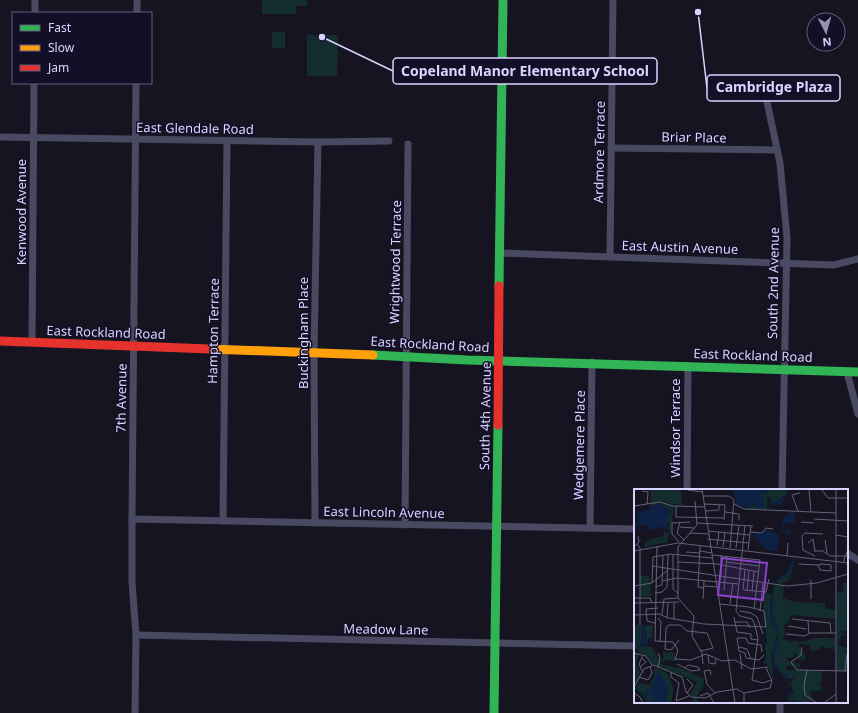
<svg xmlns="http://www.w3.org/2000/svg" width="858" height="713" viewBox="0 0 858 713" font-family="'Noto Sans',sans-serif">
<style>
.green{fill:#132c2d}
.lines{fill:none;stroke-linecap:round;stroke-linejoin:round}
.street{stroke:#4a4962;stroke-width:7}
.fast{stroke:#30b455;stroke-width:9}
.slow{stroke:#ff9f0a;stroke-width:9}
.jam{stroke:#e5322d;stroke-width:9}
.labels{text-anchor:middle;stroke-width:3;stroke-linejoin:round;paint-order:stroke}
.street-label{font-size:13px;fill:#d9d4ff;stroke:#130f26}
.inset-river{fill:none;stroke:#0d2144;stroke-width:2}
.inset-road{fill:none;stroke:#64617a;stroke-width:1}
.view{fill:#8945c9;fill-opacity:0.15;stroke:#8945c9;stroke-width:2}
.inset-edge{fill:none;stroke:#d9d4ff;stroke-width:2}
.leader{fill:none;stroke:#d9d4ff;stroke-width:1.5}
.callout-dot{fill:#d9d4ff;stroke:#130f26;stroke-width:1.5}
.callout{fill:#130f26;stroke:#d9d4ff;stroke-width:1.5}
.callout-label{font-size:14px;text-anchor:middle;font-weight:bold;fill:#d9d4ff}
</style>
<rect width="100%" height="100%" fill="#161421"/>
<g class="green">
<polygon points="262,0 307,0 307,6 296,6 296,14 262,14"/>
<rect x="272" y="32" width="13" height="16"/>
<polygon points="307,35 338,35 337,76 307,76"/>
</g>
<g class="lines">
<g class="street">
<polyline points="35,13 35,0"/>
<polyline points="137,13 137,0"/>
<polyline points="767,102 780,163 787,238 782,490"/>
<polyline points="0,137 318,142 389,141"/>
<polyline points="611,148 776,150"/>
<polyline points="500,253 834,265 858,259"/>
<polyline points="610,257 613,0"/>
<polyline points="32,342 34,83"/>
<polyline points="847,372 858,414"/>
<polyline points="687,490 688,366"/>
<polyline points="132,519 635,529"/>
<polyline points="223,521 227,141"/>
<polyline points="315,523 314,352 318,142"/>
<polyline points="405,525 408,144"/>
<polyline points="590,528 592,362"/>
<polyline points="847,553 858,560"/>
<polyline points="136,635 635,646"/>
<polyline points="135,713 136,635 132,582 132,519 136,83"/>
<polyline points="780,713 780,702"/>
</g>
<g class="fast">
<polyline points="499,286 503,0"/>
<polyline points="373,355 467,360 858,372"/>
<polyline points="494,713 498,425"/>
</g>
<polyline class="slow" points="210,349 373,355"/>
<g class="jam">
<polyline points="0,341 210,349"/>
<polyline points="498,425 499,286"/>
</g>
</g>
<g class="labels">
<g class="street-label">
<text transform="translate(195 128) rotate(1)" y="5">East Glendale Road</text>
<text transform="translate(694 137) rotate(1)" y="5">Briar Place</text>
<text transform="translate(599 152) rotate(-89)" y="5">Ardmore Terrace</text>
<text transform="translate(21 212) rotate(-90)" y="5">Kenwood Avenue</text>
<text transform="translate(680 247) rotate(2)" y="5">East Austin Avenue</text>
<text transform="translate(395 262) rotate(-89)" y="5">Wrightwood Terrace</text>
<text transform="translate(773 283) rotate(-89)" y="5">South 2nd Avenue</text>
<text transform="translate(213 331) rotate(-89)" y="5">Hampton Terrace</text>
<text transform="translate(106 332) rotate(2)" y="5">East Rockland Road</text>
<text transform="translate(303 333) rotate(-90)" y="5">Buckingham Place</text>
<text transform="translate(430 344) rotate(3)" y="5">East Rockland Road</text>
<text transform="translate(753 355) rotate(2)" y="5">East Rockland Road</text>
<text transform="translate(121 398) rotate(-89)" y="5">7th Avenue</text>
<text transform="translate(485 416) rotate(-89)" y="5">South 4th Avenue</text>
<text transform="translate(675 428) rotate(-90)" y="5">Windsor Terrace</text>
<text transform="translate(579 445) rotate(-89)" y="5">Wedgemere Place</text>
<text transform="translate(384 512) rotate(1)" y="5">East Lincoln Avenue</text>
<text transform="translate(386 629) rotate(1)" y="5">Meadow Lane</text>
</g>
</g>
<g transform="translate(634 489)">
<rect width="214" height="214" fill="#161421"/>
<path d="M13 0H47L48 17 26 12 17 15V3ZM133 0H152L153 5 141 13 137 12 138 9 133 8V21L110 20 119 17V11L121 18H130V9L123 8 128 5 133 6ZM23 13 40 17 37 43 32 42 37 41 33 40 36 34 31 33 37 22 23 14 18 20 16 15ZM30 43 37 44 34 45V53L10 58 12 52 16 53 14 51 29 47 30 50ZM160 73 157 85 151 90 160 85 154 92 146 95 142 92 154 85ZM6 87H15L18 107H6ZM209 94H214V140H212L214 142H206L212 146H207L204 156 214 159V181H203V104L209 102ZM140 95 150 97 149 109 161 113 191 114V119L202 121V130L157 126 155 133 150 136 151 146 148 150 156 152V155L158 152 169 153 180 149H201V163L198 158 192 160 188 156 186 160 178 163 176 156 163 155 172 167 170 171H166L160 162V168L152 169 155 173 166 175V178L152 177 153 181 188 182 187 195 180 194 187 196 186 202H176L178 208 175 214 161 213 159 211 156 214 157 204H160L156 195 160 189H153V185L150 186 142 178 140 166 143 159 141 154 145 147 138 124ZM131 104 137 105 136 123 144 146 139 153 142 158 139 166 137 159 139 192 133 175 129 174 132 170 131 154H133L129 121ZM1 136H8L7 157 18 158 26 172 29 171V163H40L42 172 32 171 25 175 46 179 70 190 69 198 62 208 65 214H50L61 210 56 206 63 193 19 175 13 167 6 164 2 175 7 185 4 193 15 196 21 186 20 177 33 184 40 200 37 214H13L8 204 0 200 4 194 0 192V165H4V162L0 159ZM12 136H19L18 150H12Z" fill="#132c2d"/>
<path d="M99 0H132V6L128 5 124 7 130 8V18H121L119 13 116 19 103 16ZM153 0 154 3 153 6 145 18 150 27 155 25 156 30V23H160V30H162L159 34H151L148 42 151 43 154 40 156 43V52L163 55 165 61 154 85 140 94 138 123 145 147 141 153 144 158 140 166 141 174 150 186 153 185 152 187 155 194 156 214H154V193L140 177 138 166 142 158 139 153 144 146 136 133V130L139 131 136 122 140 93 151 85 164 62 163 56 155 52V44L151 45 147 42 150 28 146 21 145 15 141 14V19L138 14 133 20 137 12H144L151 7ZM23 13 37 23 32 31V34H35L30 42 26 37 19 41H11L19 39 8 36H6L7 39V40L4 37 0 38 4 36H0L4 33 3 23 16 20 17 16 19 20ZM131 40 146 46 143 62 133 61 119 47 120 43 129 45ZM12 136 11 150H14V157L8 156V137ZM23 179 34 199 32 214 19 213 17 200 24 183Z" fill="#0d2144"/>
<path class="inset-river" d="M9 205 13 210 12 201H17"/>
<path class="inset-road" d="M68 0 101 214M175 0 177 23M187 0 194 9H214M214 0V15M54 1 69 3M8 2 14 3 13 15M69 7H95L100 11 96 59M61 12 63 36 44 58V109L60 127 58 147 68 164 69 175M70 15 91 16 90 31M100 15 110 20 202 24M0 17 26 13 39 17 71 18M42 17V28L90 29M71 22 85 21V16M164 22 158 6 166 4M91 23 105 25V31M180 30 214 32M46 33 43 44 50 51M167 33 180 34M63 34 119 37M111 36 102 122 106 127 118 130 121 136 124 150 118 191 129 194 138 191M46 38 60 39M74 42 116 46M116 43 128 44 132 39 139 40M56 44 75 45M202 46 214 48M73 50 115 54M191 51 193 64M45 53 38 45V34L56 33M174 54 179 50 181 63M3 55 6 59V136M23 57 21 152 39 153 44 161 41 171M66 57 64 98 70 99M83 57 85 43M0 58 5 53 4 47M89 58 91 43M102 59 105 36M114 61 117 37M0 62 44 54 214 74M66 62 78 64M181 62H189L196 67H214M52 63 66 64M39 66V100L44 104M78 66 126 71 120 120M87 66V87M153 67 154 54M181 67 169 61 168 47 171 44 189 45M44 73 83 75 125 83M92 73 125 77M209 74 214 60M165 75 184 76M188 75 197 76V82L186 81 184 76ZM18 77 153 97 183 94 214 85M177 91V110M28 92 43 89 104 95M18 94 19 68 36 65 78 69M0 97 18 94 34 81M70 97 83 98M21 98 28 96 29 66M90 101 93 67M109 101 111 81M110 101 132 103 135 90M113 102 115 82M118 102 120 83M21 104 28 103 33 98 34 65M0 109H16L18 114M69 110 70 92M0 114 45 113M96 115 99 94M106 122 117 124 123 128 129 145M126 122 129 93M0 126 25 125 34 129 70 135 132 138 130 122 115 118 86 115M28 126 30 110 44 109M100 128 103 143M24 129 27 133 26 152M33 129 34 114M40 130V114M158 130 196 134 197 144M174 132 175 144M101 133H113L116 139M21 134 13 132 12 120 24 119M154 137 173 140M103 143 117 145M117 145V150L124 151M152 145 171 147 176 144H202M45 151 37 161 31 160 32 140 34 136H46L53 142 73 144 79 159 67 162M105 158 113 160 117 170M168 158 167 166 157 173 163 181 214 182M128 163 127 156 114 154 112 149H103L105 162 111 164 112 169 125 171 130 166M0 164 12 167 18 176M24 164 26 169 24 178M106 165 108 180M74 166 75 174 81 175 82 170M41 170 57 171 72 165 88 172 101 171 117 180 134 178M43 175 57 182 66 181 64 178 54 176 51 179M6 178 12 173 8 169M173 181 170 196 171 206 183 214M8 182 5 175 9 166M211 182 213 165M37 184V188L45 194 42 212 55 207M77 186 76 181 70 182 73 195 81 204M5 188 14 191 18 184 16 177M0 198 10 180 20 176 48 188 52 203 57 208 71 209 83 203 103 200 110 204V214M0 204 6 208 9 214M53 204 59 196 53 190M110 204 136 199 138 192 132 179M66 207 74 204 80 214M190 214 202 205M202 214V0"/>
<path class="view" d="M88 69 133 74 129 111 84 106Z"/>
<rect width="214" height="214" class="inset-edge"/>
</g>
<path class="leader" d="M322 37L393 71M698 12L707 88"/>
<g class="callout-dot">
<circle cx="322" cy="37" r="4"/>
<circle cx="698" cy="12" r="4"/>
</g>
<g class="callout">
<rect x="393" y="58" width="264" height="26" rx="4"/>
<rect x="707" y="75" width="133" height="26" rx="4"/>
</g>
<g class="callout-label">
<text x="525" y="76">Copeland Manor Elementary School</text>
<text x="774" y="92">Cambridge Plaza</text>
</g>
<rect x="12" y="12" width="140" height="72" fill="#130f26" stroke="#625e7d"/>
<rect x="20" y="25" width="20" height="6" fill="#30b455" stroke="#625e7d"/>
<text x="48" y="32" font-size="12" fill="#d9d4ff">Fast</text>
<rect x="20" y="45" width="20" height="6" fill="#ff9f0a" stroke="#625e7d"/>
<text x="48" y="52" font-size="12" fill="#d9d4ff">Slow</text>
<rect x="20" y="65" width="20" height="6" fill="#e5322d" stroke="#625e7d"/>
<text x="48" y="72" font-size="12" fill="#d9d4ff">Jam</text>
<g transform="translate(826 32) rotate(174)"><circle r="19" fill="#130f26" stroke="#625e7d"/>
<path d="M0-3L7 15L0 10L-7 15Z" fill="#9591b1"/>
<text y="-6" font-size="11" font-weight="bold" text-anchor="middle" fill="#d9d4ff">N</text>
</g>
</svg>
